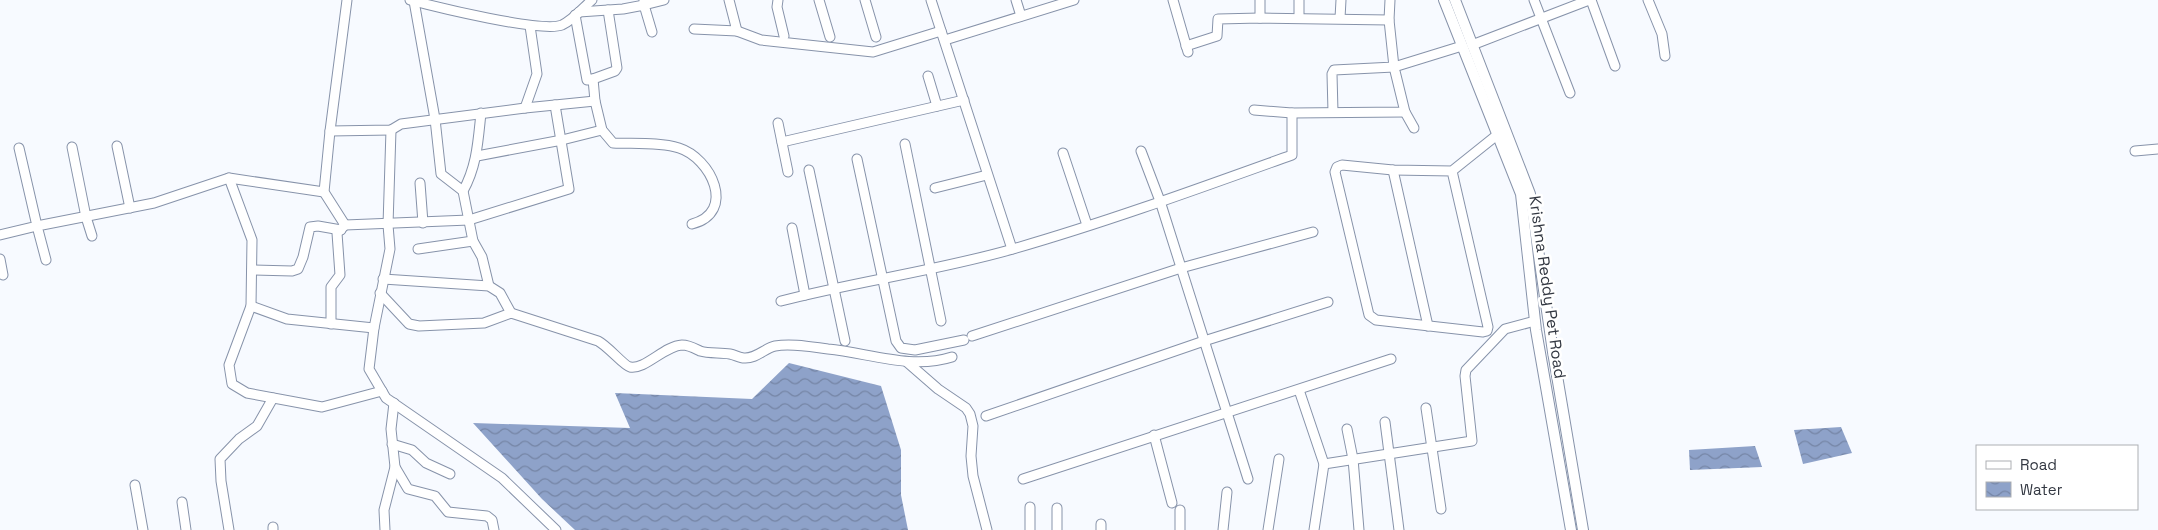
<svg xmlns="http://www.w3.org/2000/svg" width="2158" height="530" viewBox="0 0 2158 530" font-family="'Space Grotesk',sans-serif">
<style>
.water{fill:url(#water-waves)}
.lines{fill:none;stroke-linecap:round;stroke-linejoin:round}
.minor-casing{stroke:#8793aa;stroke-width:11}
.major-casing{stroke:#8793aa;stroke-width:12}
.minor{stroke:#fff;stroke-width:9}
.major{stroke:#fff;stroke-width:10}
.labels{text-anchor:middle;stroke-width:5;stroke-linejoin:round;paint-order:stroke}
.street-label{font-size:16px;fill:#333842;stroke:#fff}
</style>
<defs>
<pattern id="water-waves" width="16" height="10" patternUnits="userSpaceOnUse" patternTransform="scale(1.25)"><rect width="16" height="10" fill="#8ea2c9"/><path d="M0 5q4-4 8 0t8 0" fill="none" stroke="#7585a5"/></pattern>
</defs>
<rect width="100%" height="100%" fill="#f7faff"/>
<g class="water">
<polygon points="789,363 881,386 901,450 901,495 908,530 575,530 542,499 473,423 630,428 615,393 752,399"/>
<polygon points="1841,427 1852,453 1803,464 1794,430"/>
<polygon points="1755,446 1762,467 1690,470 1689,450"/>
</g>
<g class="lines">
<g class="minor-casing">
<g id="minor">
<path d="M410 0C436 7 542 33 562 25 573 20 583 8 592 0"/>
<polyline points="644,0 644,5 664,0"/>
<polyline points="778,0 777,7 784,36"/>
<polyline points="819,0 830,37"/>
<polyline points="865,0 876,37"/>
<polyline points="931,0 1012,249"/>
<polyline points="1016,0 1021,16"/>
<polyline points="1173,0 1188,52"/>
<polyline points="1260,0 1260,18"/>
<polyline points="1534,0 1570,93"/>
<polyline points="1591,0 1615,66"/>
<polyline points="1648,0 1662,34 1665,56"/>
<polyline points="414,1 435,119 441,174 463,191"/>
<polyline points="579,12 623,9 644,5 652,32"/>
<path d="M575 15 587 80 593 79 595 101 602 130 613 143C634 144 659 142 679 148 711 158 737 212 692 224"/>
<polyline points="1299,18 1299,0"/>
<polyline points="1340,18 1341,0"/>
<polyline points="694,29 737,31 729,0"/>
<polyline points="737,31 761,40 873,52 941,31"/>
<polyline points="945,40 1074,0"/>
<polyline points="1472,45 1589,0"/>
<polyline points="1186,46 1217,36 1218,19 1260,18 1389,20 1390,0"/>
<polyline points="928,76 937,106"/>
<polyline points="593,79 615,71 617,68 608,10"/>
<polyline points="525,108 537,74 530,26"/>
<polyline points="1254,110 1292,113 1405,112 1394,67 1462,46"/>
<polyline points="1333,112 1332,74 1334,70 1394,67 1389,20"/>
<polyline points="1405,112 1414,128"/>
<path d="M481 113C478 141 477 166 463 191L473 241 482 257 489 286"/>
<polyline points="778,123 788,172"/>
<polyline points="391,130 388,225 390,249 374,328 369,369 386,398 502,478 556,530"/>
<polyline points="330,131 391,130 401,124 525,108 595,101"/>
<polyline points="782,142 964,100"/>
<polyline points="905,144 941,321"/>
<polyline points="117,146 130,208"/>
<polyline points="72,147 86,217 92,236"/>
<polyline points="1141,151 1160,201 1248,479"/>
<polyline points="2135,151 2158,149"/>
<polyline points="1063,153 1087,225"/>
<polyline points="477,156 562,140 602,130"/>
<polyline points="857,159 896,341 901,348 915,350 964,340"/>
<polyline points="809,170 845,341"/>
<polyline points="1393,170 1428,326"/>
<polyline points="1452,171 1488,327 1487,331 1483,332 1376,320 1369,315 1335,172 1337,167 1342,165 1393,170 1452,171 1497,135"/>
<polyline points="229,178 252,240 251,306 229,365 232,384 247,393 322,407 382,391"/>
<polyline points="420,183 423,223"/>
<polyline points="935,188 987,175"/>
<polyline points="345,225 469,220 569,189 555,105"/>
<polyline points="792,228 805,295"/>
<polyline points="0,235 37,226 19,148"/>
<polyline points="418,249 473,241"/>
<polyline points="0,259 3,275"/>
<polyline points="46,260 37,226 154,203 229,178 324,192"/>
<polyline points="252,270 292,271 298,269 303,257 310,227 318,226 341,230"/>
<polyline points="383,279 489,286 500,293 511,313"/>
<path d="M380 293 409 324 419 326 484 323 511 313 598 341C608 346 624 366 630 367 645 370 664 346 682 345 689 345 694 348 700 351 710 354 720 352 730 354 735 355 740 358 744 358 756 359 765 348 775 346 792 343 812 347 828 349 869 353 911 370 952 357"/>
<path d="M781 301C858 281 936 271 1013 249 1107 222 1200 188 1292 155V113"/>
<polyline points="251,306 287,319 374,328"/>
<polyline points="331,324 331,287 340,275 337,233 345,225 324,192 330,131 347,0"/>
<polyline points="972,336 1181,268 1313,232"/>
<polyline points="907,362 938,389 966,408 970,414 973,426 971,456 973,476 987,530"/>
<polyline points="1299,390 1324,464"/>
<polyline points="1426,408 1441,509"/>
<polyline points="986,416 1204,341 1328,302"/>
<polyline points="1385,422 1399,530"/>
<polyline points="1347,429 1353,459 1359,530"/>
<polyline points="1154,435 1172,503"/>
<polyline points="392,444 412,450 426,463 450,474"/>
<polyline points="395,467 408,489 435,496 448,512 487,516 492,520 494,530"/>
<polyline points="1023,479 1391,359"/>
<polyline points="135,485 143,530"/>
<polyline points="182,502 186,530"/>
<polyline points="1030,507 1030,530"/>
<polyline points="1057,508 1057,530"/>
<polyline points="1101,524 1101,530"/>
<polyline points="273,527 273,530"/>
<polyline points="229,530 221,481 220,459 239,439 257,426 273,398"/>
<polyline points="385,530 384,510 395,467 391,429 394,403"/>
<polyline points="1180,530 1180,510"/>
<polyline points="1223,530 1227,492"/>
<polyline points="1268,530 1279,459"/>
<polyline points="1314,530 1324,464 1472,441 1465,376 1466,370 1505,329 1535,321"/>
</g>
</g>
<g class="major-casing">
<g id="major">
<polyline points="1444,0 1521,194 1536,330 1571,530"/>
<polyline points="1455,0 1530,194 1553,352 1583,530"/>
</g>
</g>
<use href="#minor" class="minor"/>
<use href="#major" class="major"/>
</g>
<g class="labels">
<g class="street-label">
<text transform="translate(1548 287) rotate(82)" y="6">Krishna Reddy Pet Road</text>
</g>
</g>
<rect x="1976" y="445" width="162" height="65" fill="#ffffff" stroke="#adafb3"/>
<rect x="1986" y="461" width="25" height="8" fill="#ffffff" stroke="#adafb3"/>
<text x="2020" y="470" font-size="15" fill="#333842">Road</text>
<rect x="1986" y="482" width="25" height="15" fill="url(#water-waves)" stroke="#adafb3"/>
<text x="2020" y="495" font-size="15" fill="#333842">Water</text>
</svg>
